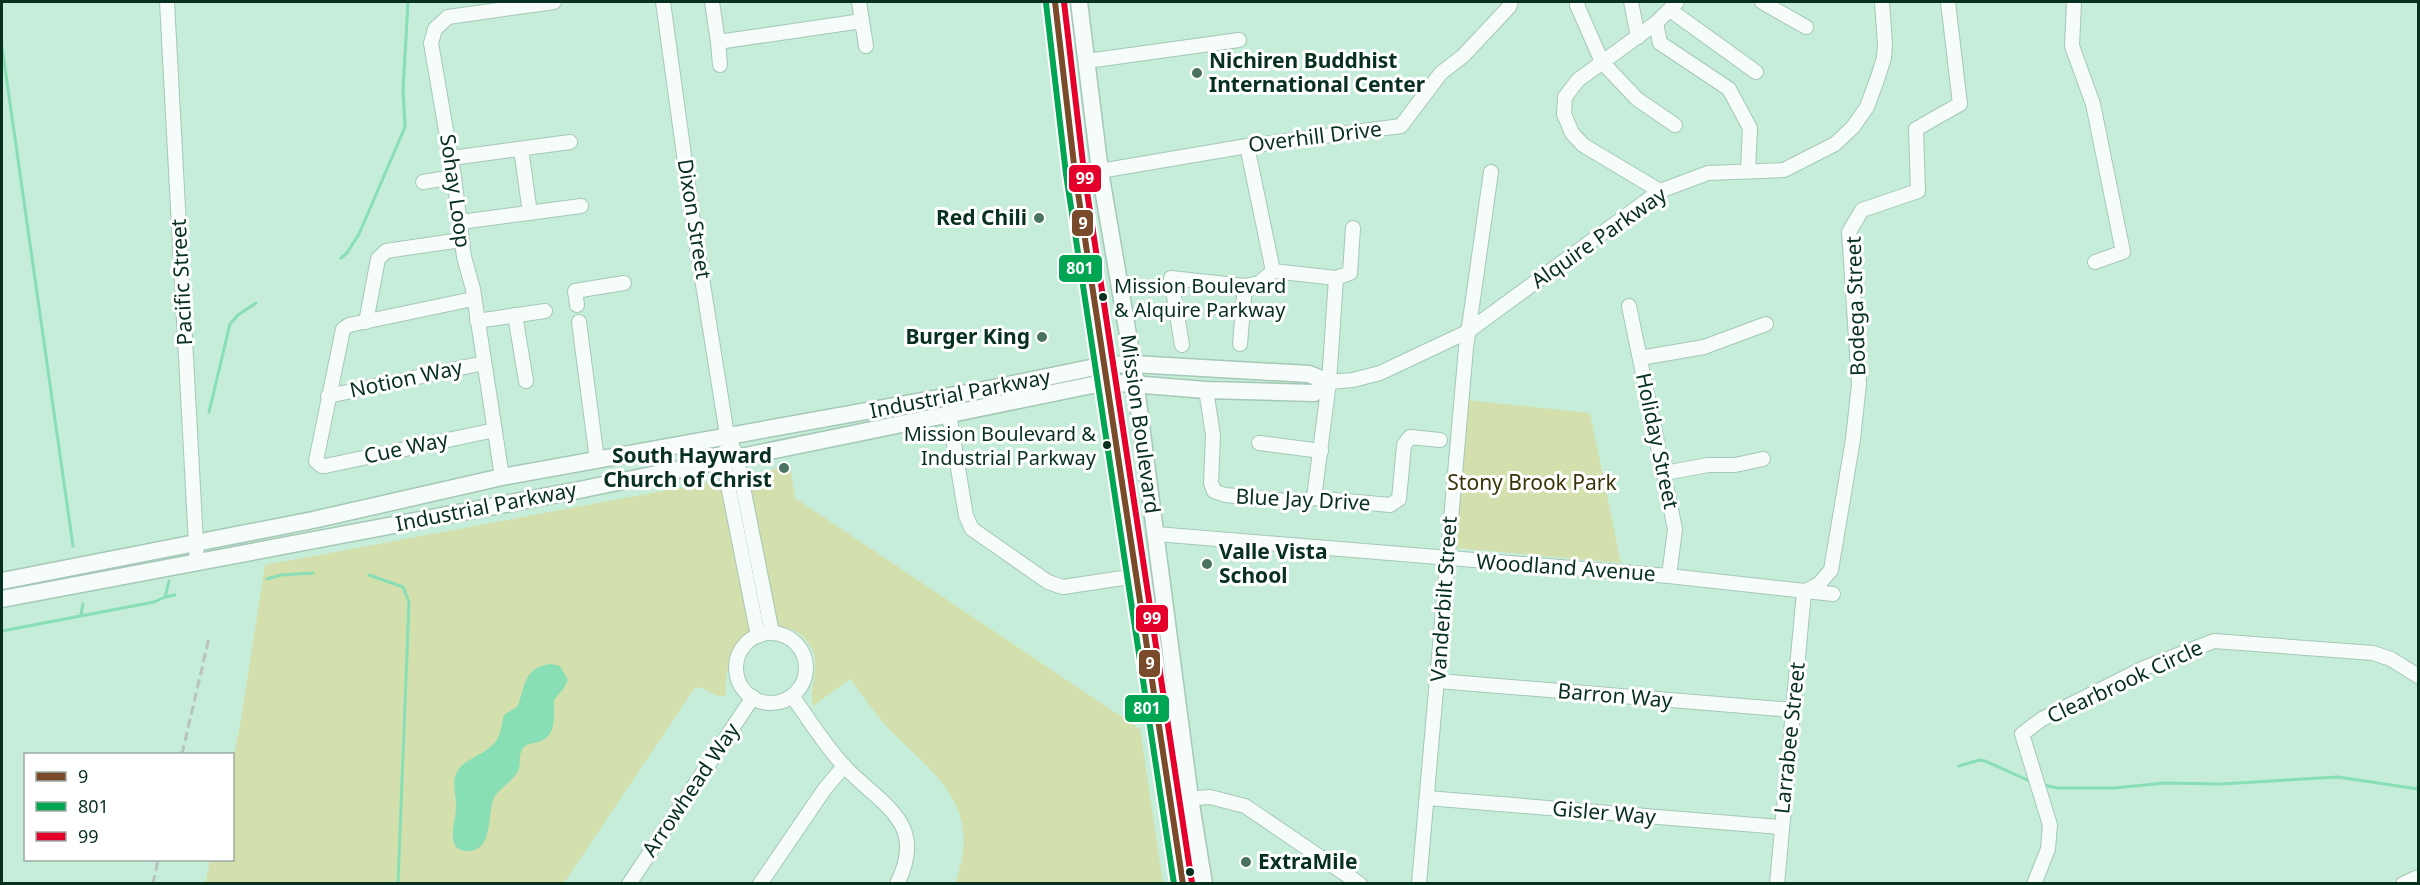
<svg xmlns="http://www.w3.org/2000/svg" width="2420" height="885" viewBox="0 0 2420 885" font-family="'Noto Sans',sans-serif">
<style>
.green{fill:#d3dfac}
.water{fill:#88deb5}
.lines{fill:none;stroke-linecap:round;stroke-linejoin:round}
.stream{stroke:#88deb5;stroke-width:3}
.minor-casing{stroke:#a5c8b7;stroke-width:16}
.major-casing{stroke:#a5c8b7;stroke-width:19}
.minor{stroke:#f6fcf9;stroke-width:14}
.major{stroke:#f6fcf9;stroke-width:16}
.rail{stroke:#b8c3be;stroke-width:3;stroke-dasharray:9 4.5;stroke-linecap:butt}
.bus-1-casing{stroke:#fff;stroke-width:10}
.bus-2-casing{stroke:#fff;stroke-width:10}
.bus-3-casing{stroke:#fff;stroke-width:10}
.bus-1{stroke:#7a4b2a;stroke-width:6}
.bus-2{stroke:#00a651;stroke-width:6}
.bus-3{stroke:#e4002b;stroke-width:6}
.poi-dot{fill:#4a7260;stroke:#fff;stroke-width:2}
.bus-dot{fill:#07301f;stroke:#fff;stroke-width:2}
.labels{text-anchor:middle;stroke-width:6;stroke-linejoin:round;paint-order:stroke}
.bus-label{font-size:20px;fill:#07301f;stroke:#fff;text-anchor:start}
.poi-label{font-size:21px;font-weight:bold;fill:#07301f;stroke:#fff;text-anchor:start}
.street-label{font-size:21px;fill:#07301f;stroke:#fff}
.park-label{font-size:21px;fill:#3a3408;stroke:#fff}
.line-badge{stroke:#fff;stroke-width:2}
.badge-label{font-size:16px;text-anchor:middle;font-weight:bold;fill:#fff}
</style>
<rect width="100%" height="100%" fill="#c6edd9"/>
<g class="green">
<polygon points="1466,400 1590,413 1621,563 1456,548"/>
<path d="M790 465 795 498 1140 729 1163 883H956C958 873 962 862 963 852 970 797 927 767 893 733 877 717 864 697 850 679L813 706C808 687 822 666 811 647 803 633 791 626 776 627 737 628 724 660 726 696H718L700 687 694 689 564 883 205 884 210 860H232L233 759 240 726 265 565 754 474Z"/>
</g>
<path class="water" d="M552 664 560 666 568 680 564 688 554 700C553 715 558 733 541 741 536 744 529 742 524 747 518 753 521 761 519 769 514 781 502 786 495 796 486 811 495 848 470 851 443 853 456 822 456 808 457 796 451 783 457 772 465 757 487 755 496 741 502 733 501 724 504 715L518 706C525 686 524 666 552 664Z"/>
<g class="lines">
<g class="stream">
<polyline points="2,47 73,546"/>
<polyline points="341,258 347,253 359,234 405,127 403,90 408,2"/>
<polyline points="209,412 230,324 238,315 256,303"/>
<polyline points="369,575 403,587 409,602 398,884"/>
<polyline points="267,579 281,575 313,573"/>
<polyline points="165,597 175,595"/>
<polyline points="81,614 83,604"/>
<polyline points="2,631 154,602 165,597 169,581"/>
<polyline points="1959,766 1979,760 1985,761 2032,782"/>
<polyline points="2044,785 2057,788 2115,788 2164,783 2221,784 2338,777 2418,789"/>
</g>
<g class="minor-casing">
<g id="minor">
<polyline points="167,2 197,563"/>
<polyline points="663,2 694,228 727,435 737,457 772,633"/>
<polyline points="712,2 718,42 862,21"/>
<polyline points="859,2 866,46"/>
<polyline points="1578,2 1577,5 1602,62 1637,99 1675,125"/>
<polyline points="1631,2 1638,37"/>
<polyline points="1762,2 1806,27"/>
<polyline points="2074,2 2072,46 2093,104 2123,252 2095,262"/>
<polyline points="1670,10 1756,72"/>
<polyline points="1656,23 1660,43 1729,89 1750,128 1748,171"/>
<polyline points="718,42 720,65"/>
<polyline points="1087,61 1239,40"/>
<polyline points="1247,146 1273,271"/>
<polyline points="521,149 530,213"/>
<polyline points="451,158 570,142"/>
<polyline points="1100,171 1247,146 1401,126 1441,73 1463,56 1509,7 1511,2"/>
<polyline points="423,182 454,177"/>
<polyline points="1660,191 1583,145 1572,133 1564,114 1565,97 1578,80 1656,23 1677,2"/>
<polyline points="460,222 581,206"/>
<polyline points="1273,271 1336,278"/>
<polyline points="473,299 349,325 343,329 316,461 322,466 325,466 495,430"/>
<polyline points="577,305 575,291 624,283"/>
<polyline points="1629,306 1675,529 1669,576"/>
<polyline points="515,315 526,381"/>
<polyline points="477,321 545,311"/>
<polyline points="366,322 378,259 386,251 461,240"/>
<polyline points="579,322 597,460"/>
<polyline points="1240,344 1245,286"/>
<polyline points="1182,345 1171,278 1245,286 1259,283 1273,271"/>
<polyline points="1640,358 1704,347 1766,324"/>
<polyline points="1329,382 1353,380 1380,373 1467,332 1660,191 1708,173 1784,170 1835,144 1853,127 1867,107 1878,77 1884,58 1885,45 1882,2"/>
<polyline points="1206,390 1213,435 1211,483 1214,491 1225,495 1298,502 1314,498 1390,505 1399,499 1404,445 1410,437 1440,440"/>
<polyline points="328,396 484,363"/>
<polyline points="949,414 966,516 972,529 1048,582 1063,587 1136,576"/>
<polyline points="1259,443 1321,451"/>
<polyline points="724,452 723,460 758,636"/>
<polyline points="1665,473 1708,465 1735,465 1763,459"/>
<polyline points="502,477 473,289 464,257 454,177 431,43 435,29 448,17 554,2"/>
<polyline points="1314,498 1329,382 1336,278 1350,273 1353,228"/>
<polyline points="1156,534 1669,576 1833,594"/>
<circle cx="771" cy="668" r="35"/>
<polyline points="1438,681 1793,710"/>
<path d="M792 696C809 719 825 746 845 767 882 806 928 822 897 884"/>
<polyline points="1427,798 1781,827"/>
<polyline points="1170,800 1210,797 1245,806 1360,884"/>
<polyline points="629,884 753,697"/>
<polyline points="760,884 824,790 844,766"/>
<polyline points="1419,884 1466,348 1491,172"/>
<polyline points="1777,884 1804,592 1819,584 1831,570 1853,439 1859,384 1849,232 1862,210 1918,191 1916,129 1960,104 1948,2"/>
<polyline points="2034,884 2048,849 2050,825 2022,734 2042,719 2144,668 2214,641 2373,653 2391,659 2418,676"/>
<polyline points="2403,884 2418,877"/>
</g>
</g>
<g class="major-casing">
<g id="major">
<polyline points="1055,2 1075,173 1183,884"/>
<polyline points="1079,2 1100,171 1133,364 1190,798 1204,884"/>
<polyline points="2,581 313,520 502,477 994,388 1105,365 1133,364 1309,374 1329,382"/>
<polyline points="2,599 574,491 1107,382 1206,390 1314,393 1329,382"/>
</g>
</g>
<use href="#minor" class="minor"/>
<use href="#major" class="major"/>
<g class="rail">
<polyline points="182,754 209,638"/>
<polyline points="153,884 158,860"/>
</g>
<g class="bus-1-casing">
<polyline id="bus-1" points="1055,2 1075,173 1183,884"/>
</g>
<g class="bus-2-casing">
<polyline id="bus-2" points="1046,3 1066,174 1174,884"/>
</g>
<g class="bus-3-casing">
<polyline id="bus-3" points="1064,2 1084,172 1192,883"/>
</g>
<use href="#bus-1" class="bus-1"/>
<use href="#bus-2" class="bus-2"/>
<use href="#bus-3" class="bus-3"/>
</g>
<g class="poi-dot">
<circle cx="1197" cy="73" r="6"/>
<circle cx="1039" cy="218" r="6"/>
<circle cx="1042" cy="337" r="6"/>
<circle cx="784" cy="468" r="6"/>
<circle cx="1207" cy="564" r="6"/>
<circle cx="1246" cy="862" r="6"/>
</g>
<g class="bus-dot">
<circle cx="1103" cy="297" r="5"/>
<circle cx="1107" cy="445" r="5"/>
<circle cx="1190" cy="872" r="5"/>
</g>
<g class="labels">
<g class="bus-label">
<text x="1114" y="293">Mission Boulevard<tspan x="1114" dy="24">&amp; Alquire Parkway</tspan></text>
<text x="1096" y="441" text-anchor="end">Mission Boulevard &amp;<tspan x="1096" dy="24">Industrial Parkway</tspan></text>
</g>
<g class="poi-label">
<text x="1209" y="68">Nichiren Buddhist<tspan x="1209" dy="24">International Center</tspan></text>
<text x="1027" y="225" text-anchor="end">Red Chili</text>
<text x="1030" y="344" text-anchor="end">Burger King</text>
<text x="772" y="463" text-anchor="end">South Hayward<tspan x="772" dy="24">Church of Christ</tspan></text>
<text x="1219" y="559">Valle Vista<tspan x="1219" dy="24">School</tspan></text>
<text x="1258" y="869">ExtraMile</text>
</g>
<g class="street-label">
<text transform="translate(1315 137) rotate(-7)" y="7">Overhill Drive</text>
<text transform="translate(455 191) rotate(82)" y="7">Sohay Loop</text>
<text transform="translate(694 219) rotate(81)" y="7">Dixon Street</text>
<text transform="translate(1599 238) rotate(-35)" y="7">Alquire Parkway</text>
<text transform="translate(182 282) rotate(-93)" y="7">Pacific Street</text>
<text transform="translate(1856 306) rotate(-92)" y="7">Bodega Street</text>
<text transform="translate(406 379) rotate(-12)" y="7">Notion Way</text>
<text transform="translate(960 394) rotate(-11)" y="7">Industrial Parkway</text>
<text transform="translate(1140 424) rotate(82)" y="7">Mission Boulevard</text>
<text transform="translate(1657 441) rotate(78)" y="7">Holiday Street</text>
<text transform="translate(406 448) rotate(-12)" y="7">Cue Way</text>
<text transform="translate(1303 500) rotate(3)" y="7">Blue Jay Drive</text>
<text transform="translate(486 507) rotate(-11)" y="7">Industrial Parkway</text>
<text transform="translate(1566 568) rotate(4)" y="7">Woodland Avenue</text>
<text transform="translate(1444 599) rotate(-86)" y="7">Vanderbilt Street</text>
<text transform="translate(2125 682) rotate(-25)" y="7">Clearbrook Circle</text>
<text transform="translate(1615 696) rotate(5)" y="7">Barron Way</text>
<text transform="translate(1790 738) rotate(-84)" y="7">Larrabee Street</text>
<text transform="translate(691 790) rotate(-56)" y="7">Arrowhead Way</text>
<text transform="translate(1604 813) rotate(5)" y="7">Gisler Way</text>
</g>
<g class="park-label">
<text x="1532" y="490">Stony Brook Park</text>
</g>
</g>
<g class="line-badge">
<rect x="1068" y="164" width="34" height="29" rx="6" fill="#e4002b"/>
<rect x="1071" y="209" width="23" height="28" rx="6" fill="#7a4b2a"/>
<rect x="1058" y="254" width="45" height="29" rx="6" fill="#00a651"/>
<rect x="1135" y="604" width="34" height="29" rx="6" fill="#e4002b"/>
<rect x="1138" y="649" width="23" height="29" rx="6" fill="#7a4b2a"/>
<rect x="1124" y="694" width="46" height="29" rx="6" fill="#00a651"/>
</g>
<g class="badge-label">
<text x="1085" y="184">99</text>
<text x="1083" y="229">9</text>
<text x="1080" y="274">801</text>
<text x="1152" y="624">99</text>
<text x="1150" y="669">9</text>
<text x="1147" y="714">801</text>
</g>
<rect width="2420" height="885" fill="none" stroke="#07301f" stroke-width="6"/>
<rect x="24" y="753" width="210" height="108" fill="#ffffff" stroke="#9caca5" stroke-width="1.5"/>
<rect x="36" y="772" width="30" height="9" fill="#7a4b2a" stroke="#9caca5" stroke-width="1.5"/>
<text x="78" y="783" font-size="18" fill="#07301f">9</text>
<rect x="36" y="802" width="30" height="9" fill="#00a651" stroke="#9caca5" stroke-width="1.5"/>
<text x="78" y="813" font-size="18" fill="#07301f">801</text>
<rect x="36" y="832" width="30" height="9" fill="#e4002b" stroke="#9caca5" stroke-width="1.5"/>
<text x="78" y="843" font-size="18" fill="#07301f">99</text>
</svg>
